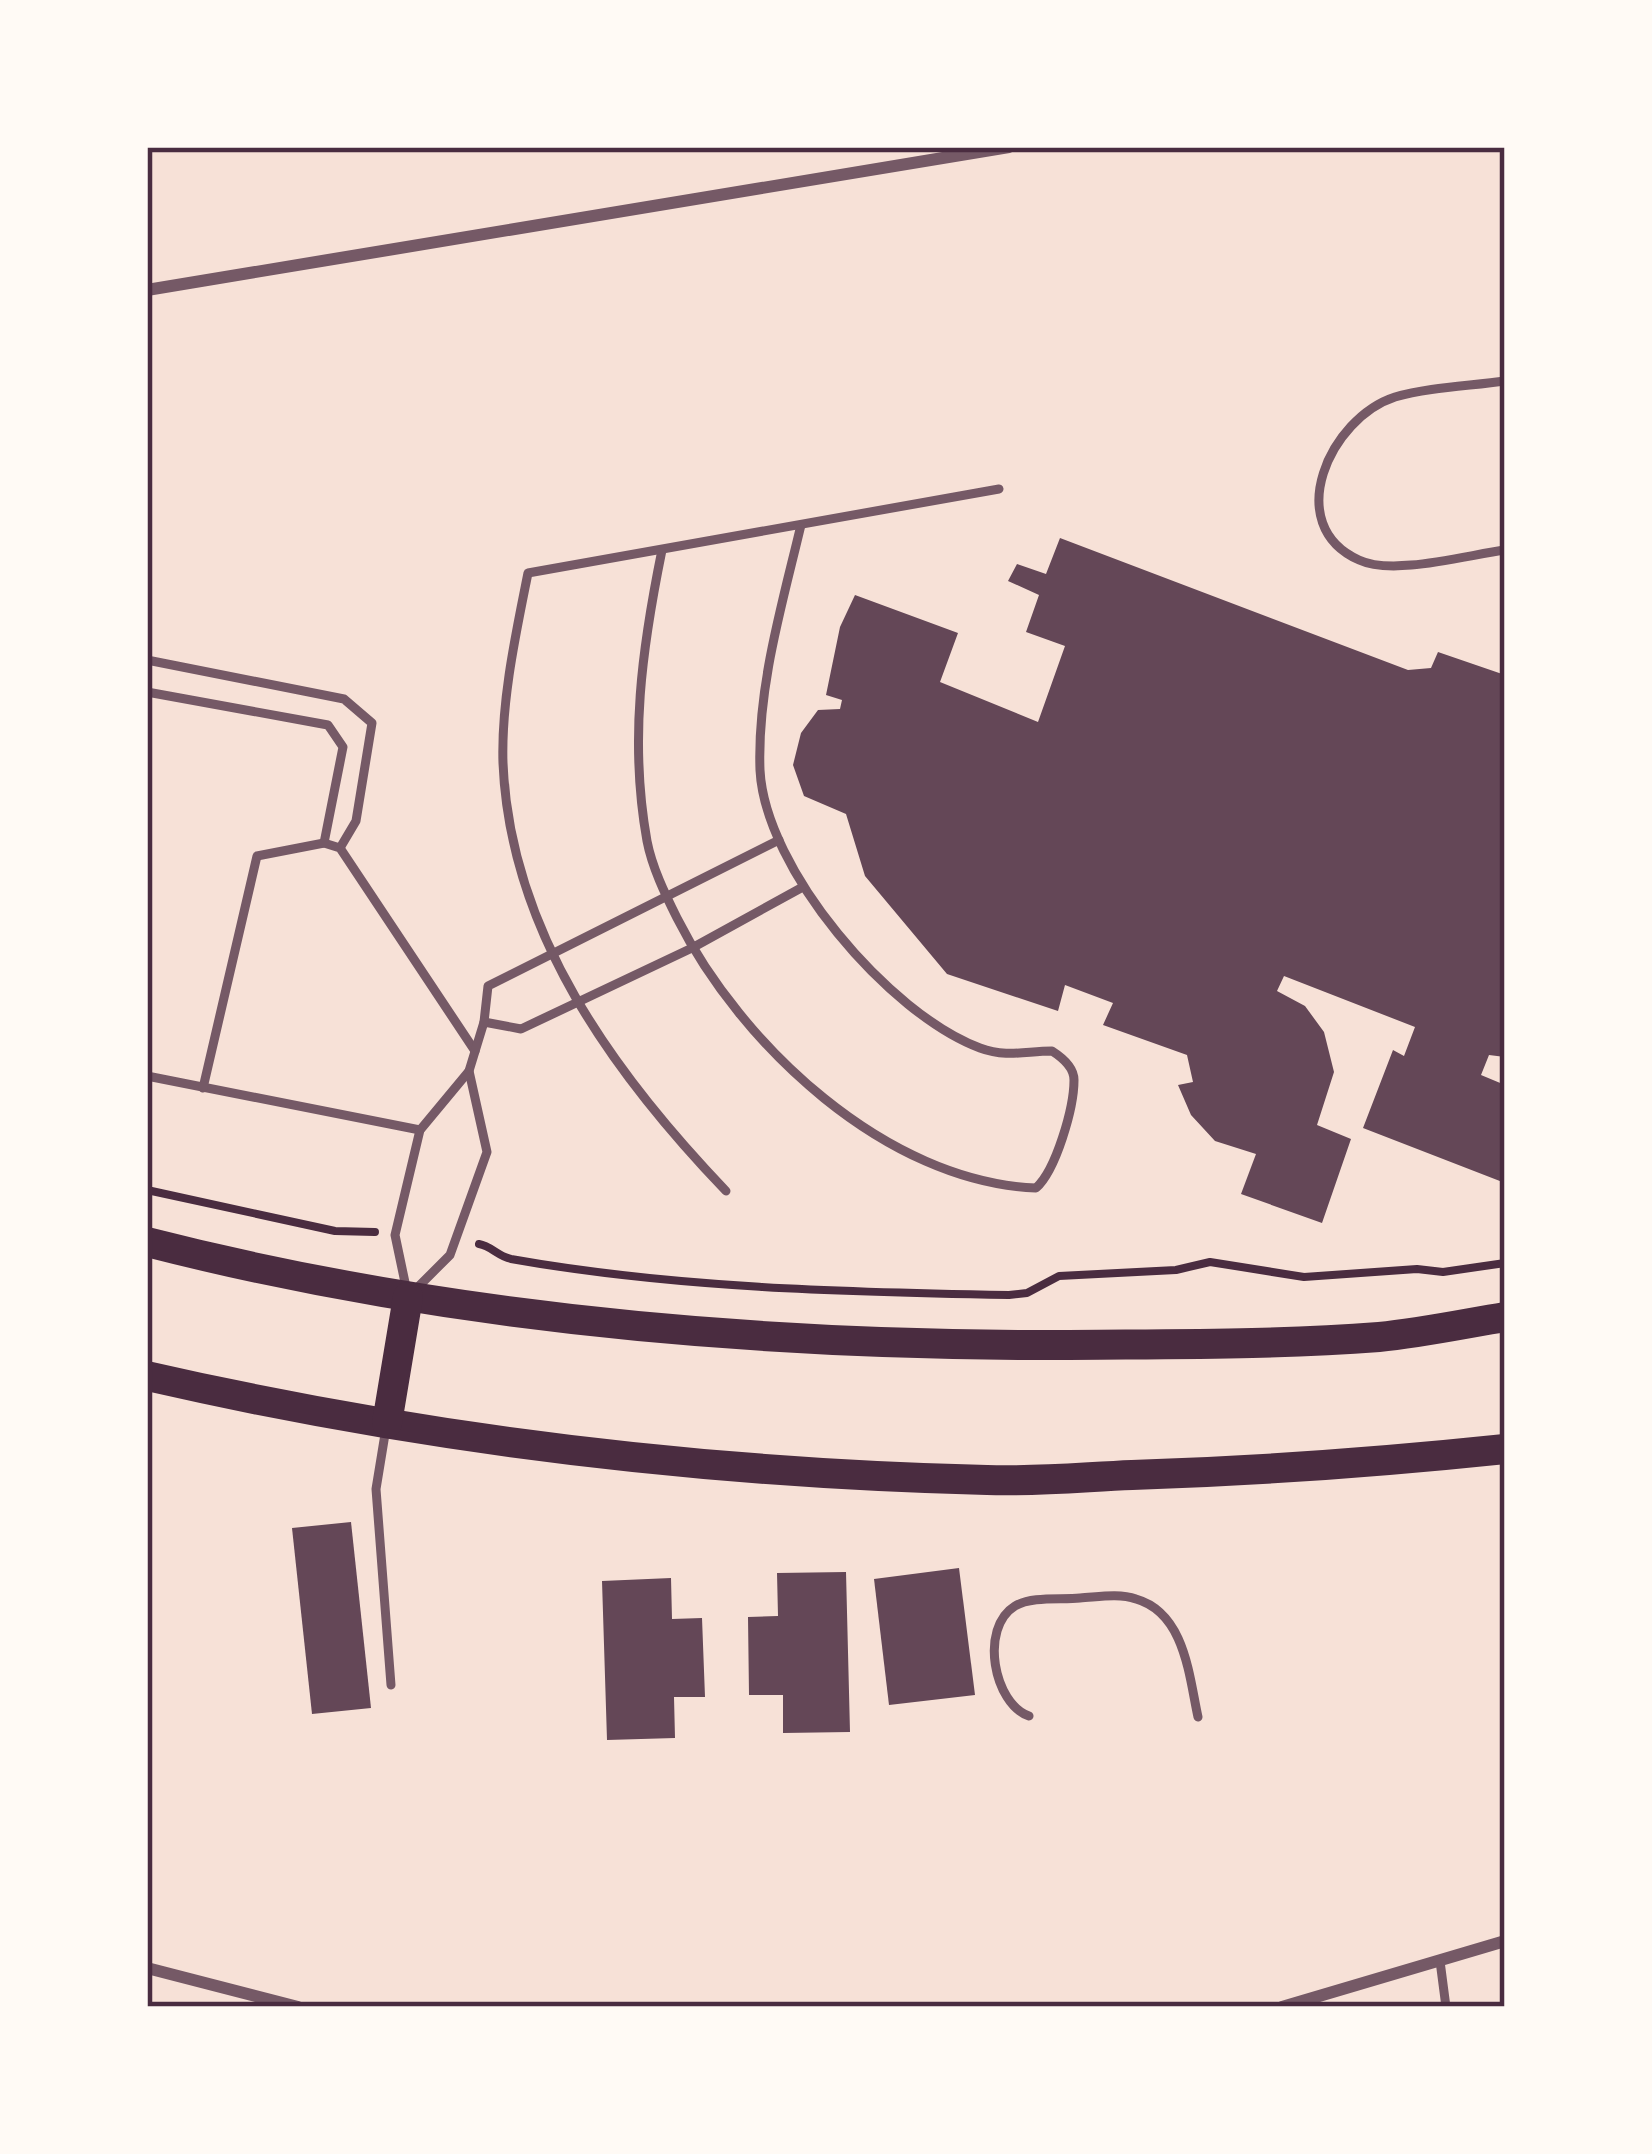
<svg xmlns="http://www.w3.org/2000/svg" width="1652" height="2154" viewBox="0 0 1652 2154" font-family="Barlow,sans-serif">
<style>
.building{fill:#644757}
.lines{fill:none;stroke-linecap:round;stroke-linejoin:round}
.path{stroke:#4a2c40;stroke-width:8}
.service{stroke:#755966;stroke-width:9}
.minor{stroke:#755966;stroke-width:12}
.primary{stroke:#4a2c40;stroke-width:30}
.neatline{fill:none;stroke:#4a2c40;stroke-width:4.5}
</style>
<rect width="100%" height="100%" fill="#f7e1d7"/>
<g class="building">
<polygon points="1060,538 1408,670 1431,668 1438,652 1505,675 1505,1057 1489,1055 1481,1075 1505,1085 1505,1183 1363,1128 1393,1050 1404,1056 1415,1027 1284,976 1277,991 1305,1006 1324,1032 1334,1072 1317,1125 1351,1139 1322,1223 1241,1194 1256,1154 1215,1141 1191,1115 1178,1085 1193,1082 1187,1055 1103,1025 1113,1003 1065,985 1058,1011 947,974 865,876 846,814 804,796 793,765 801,733 818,710 840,709 842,700 826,695 840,627 855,595 958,633 940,682 1038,722 1065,646 1026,632 1039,595 1008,581 1017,564 1046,574"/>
<polygon points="351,1522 371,1708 312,1714 292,1528"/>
<polygon points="959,1568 975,1695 889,1705 874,1579"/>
<polygon points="846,1572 850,1732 783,1733 783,1695 749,1695 748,1617 778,1616 777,1573"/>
<polygon points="671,1578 672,1619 702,1618 705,1697 674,1697 675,1738 607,1740 602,1581"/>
</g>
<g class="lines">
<g class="path">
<polyline points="147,1190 335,1231 375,1232"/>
<path d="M479 1244C491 1246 498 1256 511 1259 674 1288 844 1292 1009 1295L1027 1293 1059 1276 1176 1270 1210 1262 1304 1277 1417 1269 1443 1272 1505 1263"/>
</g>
<g class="service">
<path d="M1505 381C1470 386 1429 387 1395 397 1330 418 1281 525 1359 560 1393 576 1467 555 1505 550"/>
<path d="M662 550C642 648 629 741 647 841 652 867 665 894 677 918 741 1045 886 1182 1036 1188 1056 1170 1074 1108 1074 1080 1074 1067 1063 1058 1052 1051 1026 1051 1007 1058 980 1048 889 1014 765 869 760 770 757 688 782 605 801 525"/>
<polyline points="147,660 344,699 372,723 356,821 340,848"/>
<polyline points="147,692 328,725 343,747 324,843"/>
<polyline points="484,1022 521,1029 692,948 801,888"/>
<polyline points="147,1076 420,1130"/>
<polyline points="203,1088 257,856 324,843 340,848 475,1051"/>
<path d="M726 1191C614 1074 510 932 503 763 501 701 516 633 528 573L999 489"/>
<polyline points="416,1289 450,1255 487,1152 469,1071"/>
<polyline points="407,1292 395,1235 420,1130 469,1071 484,1022 488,986 779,840"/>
<polyline points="386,1428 376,1489 391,1685"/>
<path d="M1029 1716C994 1704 979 1628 1015 1606 1032 1596 1061 1600 1080 1598 1098 1597 1119 1593 1136 1599 1185 1613 1189 1676 1198 1717"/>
<polyline points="1440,1961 1446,2007"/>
</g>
<g class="minor">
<polyline points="147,290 1009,147"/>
<polyline points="147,1968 298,2007"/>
<polyline points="1282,2007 1505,1941"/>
</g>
<g class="primary">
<path d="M147 1242C447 1319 760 1346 1069 1345 1172 1344 1276 1345 1379 1337 1421 1333 1463 1324 1505 1317"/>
<path d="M147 1376C422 1439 705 1473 987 1480 1035 1482 1084 1477 1132 1475 1257 1471 1381 1462 1505 1449"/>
<polyline points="387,1423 408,1297"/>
</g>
</g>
<rect width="1652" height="2154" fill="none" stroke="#fffaf5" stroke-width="300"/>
<rect x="150" y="150" width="1352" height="1854" class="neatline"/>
</svg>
